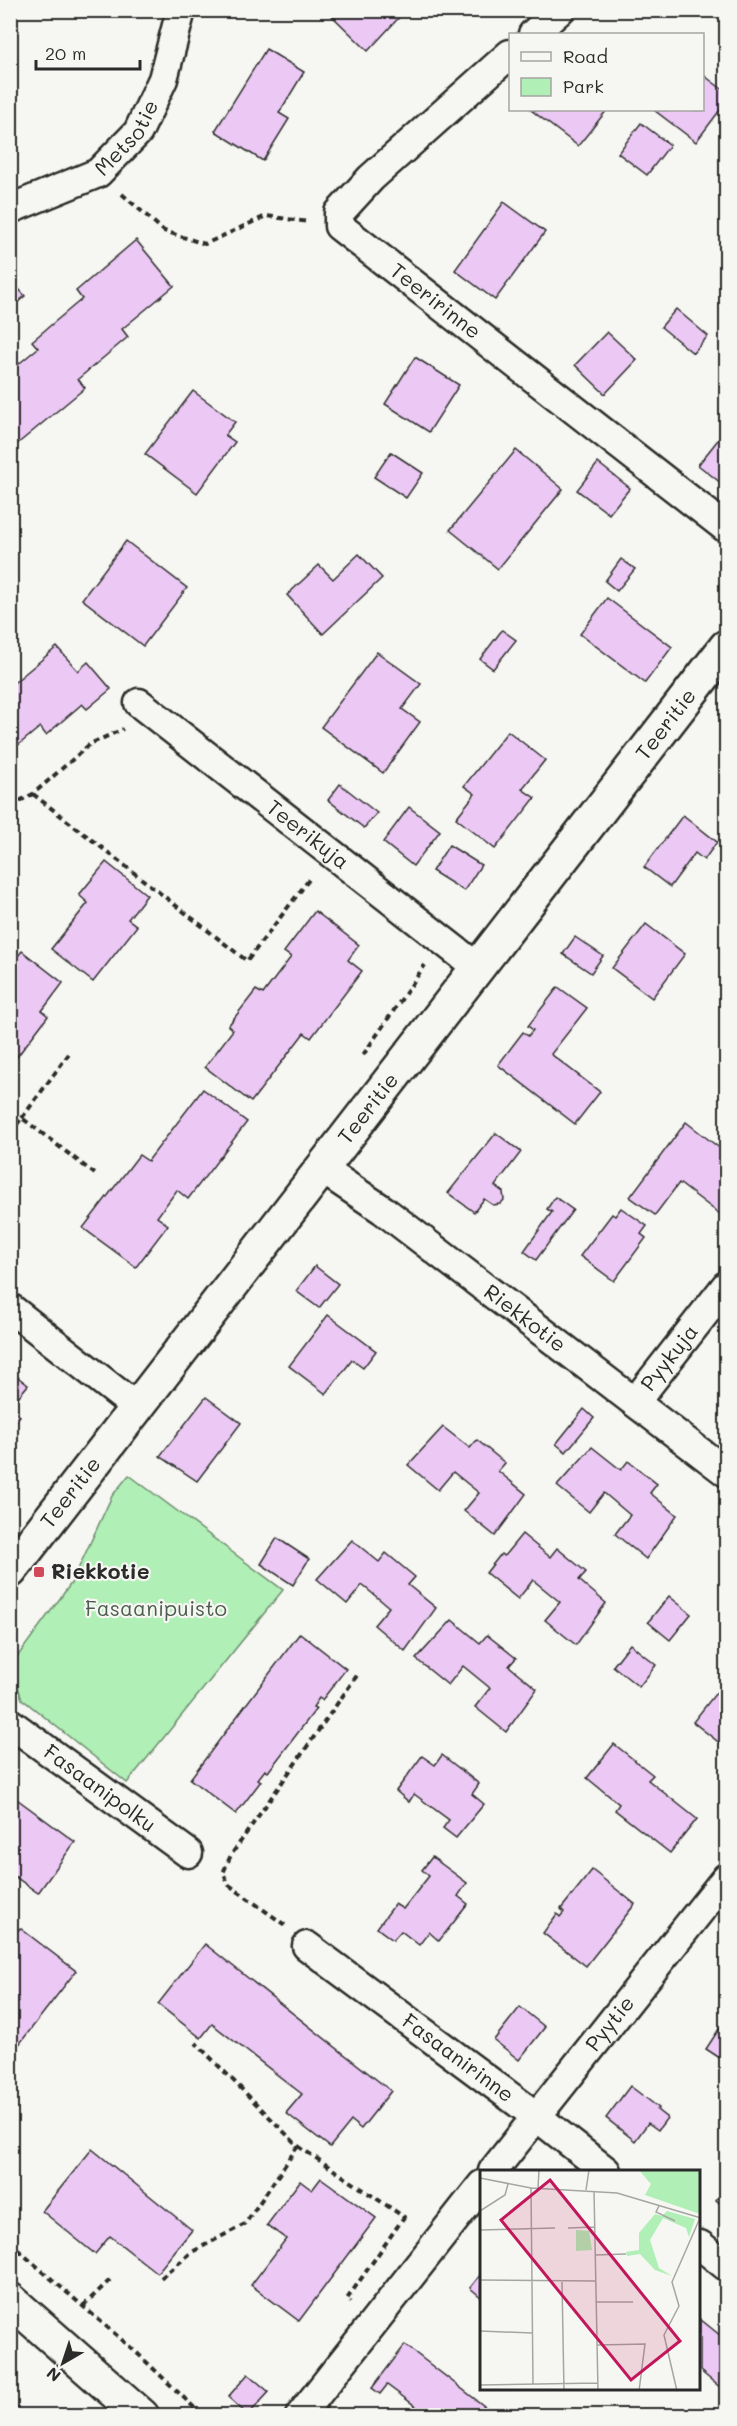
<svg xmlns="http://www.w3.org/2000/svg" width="737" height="2426" viewBox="0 0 737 2426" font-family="Mali,sans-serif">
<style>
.green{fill:#b0efb5;stroke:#6e8d70;stroke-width:1.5}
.building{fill:#ecc9f5;stroke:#2b2b2b;stroke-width:1.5}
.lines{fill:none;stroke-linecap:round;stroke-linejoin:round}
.street-casing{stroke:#2b2b2b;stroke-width:33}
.secondary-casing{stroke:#2b2b2b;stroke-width:38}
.path{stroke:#2b2b2b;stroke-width:4;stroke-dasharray:6 4.5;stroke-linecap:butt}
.street{stroke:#f6f6f2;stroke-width:28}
.secondary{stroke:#f6f6f2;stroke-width:33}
.poi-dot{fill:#d1495b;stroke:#f6f6f2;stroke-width:2}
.labels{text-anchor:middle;stroke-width:4.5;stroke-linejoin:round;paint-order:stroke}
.street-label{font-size:21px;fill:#2b2b2b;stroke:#f6f6f2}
.poi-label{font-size:21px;font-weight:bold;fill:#2b2b2b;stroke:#f6f6f2;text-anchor:start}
.park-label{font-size:21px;fill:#4c5c4e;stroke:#f6f6f2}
.inset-road{fill:none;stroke:#a5a5a2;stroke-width:1.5}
.view{fill:#c2185b;fill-opacity:0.15;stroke:#c2185b;stroke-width:3}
.inset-edge{fill:none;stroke:#2b2b2b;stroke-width:3}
</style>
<rect width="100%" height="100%" fill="#f6f6f2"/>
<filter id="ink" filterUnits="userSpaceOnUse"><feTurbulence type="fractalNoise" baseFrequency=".0167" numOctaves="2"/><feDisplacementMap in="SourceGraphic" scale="12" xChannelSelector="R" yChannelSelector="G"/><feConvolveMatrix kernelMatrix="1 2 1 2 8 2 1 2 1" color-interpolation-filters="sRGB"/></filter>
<g filter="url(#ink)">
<polygon class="green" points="129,1475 283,1590 127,1783 22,1699 13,1673 17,1657 72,1582 112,1496"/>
<g class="building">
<polygon points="326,10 406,10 368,51"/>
<polygon points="266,49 304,72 279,113 289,119 263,161 215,131"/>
<polygon points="702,74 726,92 726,102 696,142 654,110 702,110"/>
<polygon points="531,110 607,110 578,146"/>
<polygon points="641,123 670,145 647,175 618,153"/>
<polygon points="504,202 545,232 495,300 455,270"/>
<polygon points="136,240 174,286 122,329 128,337 78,379 85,388 10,450 10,371 38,348 32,341 82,299 76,291"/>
<polygon points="10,279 25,296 10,309"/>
<polygon points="676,309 708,336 693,353 661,327"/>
<polygon points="607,332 637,360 605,394 575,365"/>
<polygon points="415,357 459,385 429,432 385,404"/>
<polygon points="193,391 235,422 225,435 235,442 197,493 145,454"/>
<polygon points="721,436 726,440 726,487 698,465"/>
<polygon points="516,450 563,489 498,569 450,530"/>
<polygon points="391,452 423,473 406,498 374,477"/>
<polygon points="598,463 630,488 609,514 577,490"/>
<polygon points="126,541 187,588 143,646 82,599"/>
<polygon points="359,554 382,578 323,634 287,595 319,565 333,579"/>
<polygon points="621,559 635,569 617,591 605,581"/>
<polygon points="607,598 672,647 645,683 580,634"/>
<polygon points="502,630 516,640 493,669 480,659"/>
<polygon points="57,647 78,671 88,662 111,689 87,709 82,704 46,735 40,727 10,752 10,686"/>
<polygon points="377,652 421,684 402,709 420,722 383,773 321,727"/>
<polygon points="508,731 545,760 522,789 535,798 495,849 456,818 475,794 464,786"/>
<polygon points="340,784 377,813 364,828 328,800"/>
<polygon points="409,807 440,831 413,866 383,842"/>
<polygon points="683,815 717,842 704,860 695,853 670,887 644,867"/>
<polygon points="449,845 481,865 464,891 432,871"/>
<polygon points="106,862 147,895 128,919 137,926 93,982 51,949 88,903 79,895"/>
<polygon points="315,911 359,945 348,960 362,971 311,1038 304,1033 251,1102 205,1067 233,1030 228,1026 256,990 263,994 291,957 284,952"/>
<polygon points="646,924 685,954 652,998 612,968"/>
<polygon points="575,937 603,956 591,973 563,954"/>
<polygon points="22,951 63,983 42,1011 48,1016 10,1066 10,966"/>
<polygon points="558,987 587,1008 551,1054 600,1092 575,1124 498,1065 523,1032 528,1036 533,1030 528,1026"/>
<polygon points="203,1089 247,1122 188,1199 177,1190 157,1217 168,1225 136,1267 83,1228 139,1155 148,1161"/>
<polygon points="686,1122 726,1153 726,1207 721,1215 679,1183 655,1215 630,1197"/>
<polygon points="496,1133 521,1152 495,1186 503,1192 504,1200 500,1204 493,1205 484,1199 474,1212 448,1193"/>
<polygon points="555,1197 573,1210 536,1260 524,1251 552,1212 547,1209"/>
<polygon points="621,1208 647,1226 641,1234 646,1238 614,1281 580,1256 612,1214 615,1216"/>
<polygon points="315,1266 338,1284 319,1308 296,1291"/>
<polygon points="328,1315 376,1351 363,1368 352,1360 326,1394 289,1366"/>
<polygon points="10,1371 28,1385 10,1407"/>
<polygon points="206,1397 241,1423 197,1481 160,1456"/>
<polygon points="10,1409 20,1416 10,1428"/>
<polygon points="584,1409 594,1418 566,1452 556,1444"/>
<polygon points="443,1427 470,1448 477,1440 505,1463 498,1471 526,1494 495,1536 464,1511 479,1493 453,1472 438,1490 408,1465"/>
<polygon points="592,1447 621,1470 628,1461 657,1484 650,1493 677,1515 646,1559 615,1534 630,1515 604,1493 589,1512 557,1486"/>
<polygon points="522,1534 550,1557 557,1548 586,1572 579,1580 606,1603 576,1645 545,1620 560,1602 533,1580 518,1599 486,1573 501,1554 504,1556"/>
<polygon points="277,1538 309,1559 293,1585 261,1564"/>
<polygon points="352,1540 379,1562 386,1553 415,1577 408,1585 436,1608 405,1651 374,1625 389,1607 362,1585 347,1604 317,1579"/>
<polygon points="669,1596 691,1614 670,1640 648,1622"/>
<polygon points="452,1620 480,1643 487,1635 516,1658 509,1666 537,1689 506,1732 475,1707 490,1688 463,1666 448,1685 416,1659"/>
<polygon points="300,1633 346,1669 322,1700 319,1698 313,1707 316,1709 268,1772 265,1770 258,1779 261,1781 236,1814 190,1779"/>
<polygon points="630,1644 656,1665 639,1687 613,1666"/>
<polygon points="719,1689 726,1695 726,1748 693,1722"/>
<polygon points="614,1744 653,1775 648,1780 697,1819 670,1853 615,1810 619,1804 587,1778"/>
<polygon points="442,1755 479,1784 472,1794 484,1804 456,1838 443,1828 449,1820 414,1794 409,1802 396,1791 422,1756 435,1765"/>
<polygon points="10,1794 75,1842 38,1893 10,1873"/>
<polygon points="432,1857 467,1883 458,1896 468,1904 439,1941 429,1932 419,1945 401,1931 393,1940 377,1928 395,1904 403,1909 429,1876 422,1870"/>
<polygon points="592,1870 635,1904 586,1966 543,1933 557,1914 560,1917 564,1912 561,1909"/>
<polygon points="20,1928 76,1971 10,2056 10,1940"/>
<polygon points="205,1944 391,2091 361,2129 351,2121 330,2147 286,2113 302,2094 212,2024 201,2038 158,2004"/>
<polygon points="520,2007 545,2027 519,2060 494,2040"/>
<polygon points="723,2023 726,2026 726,2062 706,2049"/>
<polygon points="630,2086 659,2108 657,2110 667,2118 658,2130 648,2123 635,2141 606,2118"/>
<polygon points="92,2149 192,2230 157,2273 110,2236 95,2254 42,2211"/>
<polygon points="321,2178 376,2218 299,2321 251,2285 286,2239 267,2225 300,2181 312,2190"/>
<polygon points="721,2194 724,2196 726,2194 726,2209 716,2200"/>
<polygon points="482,2273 482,2298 470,2288"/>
<polygon points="700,2319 726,2340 726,2392 700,2371"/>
<polygon points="405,2345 497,2416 419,2416 422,2411 387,2385 380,2394 372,2388"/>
<polygon points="248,2374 269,2392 248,2415 228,2397"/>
<polygon points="10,2402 26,2416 10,2416"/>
</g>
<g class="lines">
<g class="street-casing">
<g id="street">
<polyline points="533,34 560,10"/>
<path id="s1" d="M510 54 371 178 339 213V226L726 528"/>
<path id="s2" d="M10 209 98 173 138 132 163 79 181 10"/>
<path id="s3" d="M139 703 478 968"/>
<path id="s4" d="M322 1169 383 1210 726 1472"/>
<polyline points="10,1308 137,1408"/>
<path id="s5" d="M635 1402 726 1286"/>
<path id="s6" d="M10 1723 188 1853"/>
<path id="s7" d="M307 1946 536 2116 606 2171"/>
<path id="s8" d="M493 2171 726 1878"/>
<polyline points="700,2245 726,2266"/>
<polyline points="300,2416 482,2185"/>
</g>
</g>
<g class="secondary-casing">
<g id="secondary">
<path id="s9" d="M10 1571 726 647"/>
<polyline points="10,2300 142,2416"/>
</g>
</g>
<g class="path">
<polyline points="122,194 164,231 205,244 266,216 309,222"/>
<polyline points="33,794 247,961 311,877"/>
<polyline points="10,806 33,794 90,744 123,729"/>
<polyline points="363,1055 425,965"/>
<polyline points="22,1118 71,1051"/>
<polyline points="10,1133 22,1118 95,1174"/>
<polyline points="10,1180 15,1188"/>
<polyline points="285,1925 229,1885 223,1873 231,1855 358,1674"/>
<polyline points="298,2146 404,2217 347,2299 350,2302"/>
<polyline points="10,2243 137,2353 203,2416"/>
<polyline points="161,2278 192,2252 245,2224 298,2146 196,2043"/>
<polyline points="83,2306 113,2277"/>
</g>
<use href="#street" class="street"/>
<use href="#secondary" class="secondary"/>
</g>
</g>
<rect class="poi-dot" x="33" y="1566" width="12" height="12" rx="3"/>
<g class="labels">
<g class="street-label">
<text dy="7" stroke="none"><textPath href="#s2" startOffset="141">Metsotie</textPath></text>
<text dy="7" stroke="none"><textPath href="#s1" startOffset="369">Teeririnne</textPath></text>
<text dy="7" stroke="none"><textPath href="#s9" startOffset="1071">Teeritie</textPath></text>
<text dy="7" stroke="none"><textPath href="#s3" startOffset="214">Teerikuja</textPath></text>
<text dy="7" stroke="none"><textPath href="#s9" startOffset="585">Teeritie</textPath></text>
<text dy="7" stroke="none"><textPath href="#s4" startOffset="252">Riekkotie</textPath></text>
<text dy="7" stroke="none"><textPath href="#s5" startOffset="56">Pyykuja</textPath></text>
<text dy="7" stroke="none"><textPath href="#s9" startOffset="99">Teeritie</textPath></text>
<text dy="7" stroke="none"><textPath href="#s6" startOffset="111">Fasaanipolku</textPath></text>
<text dy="7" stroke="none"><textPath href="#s8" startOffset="188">Pyytie</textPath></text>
<text dy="7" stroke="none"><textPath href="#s7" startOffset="188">Fasaanirinne</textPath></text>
</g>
<g class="poi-label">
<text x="51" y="1579">Riekkotie</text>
</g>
<g class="park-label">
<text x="156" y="1616">Fasaanipuisto</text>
</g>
</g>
<g transform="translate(480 2170)">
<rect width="220" height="220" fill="#f6f6f2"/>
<path d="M159 0H220V44L165 25 171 14ZM187 41 215 49 209 67 206 58 183 48 170 70 179 98 192 106 175 100 160 84 147 86 146 82 159 80V63L175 44 182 46ZM96 60 109 61 112 80 96 81Z" fill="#b0efb5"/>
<path class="inset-road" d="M0 8 51 18 137 23 221 48M51 18 53 214M58 18 59 0M106 20 109 0M114 21 118 221M179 36 176 42 195 51M0 41 25 25 28 14M88 58 115 57M0 60 75 58M115 85 146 84M0 110 116 111M82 112 84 221M116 132H153M0 161 52 163M117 175 165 174 159 221M0 215 118 213M197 221 184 165 199 136 192 112 220 48"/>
<path class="view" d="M70 10 200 171 151 210 21 50Z"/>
<rect width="220" height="220" class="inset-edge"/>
</g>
<rect width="737" height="2426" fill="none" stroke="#f6f6f2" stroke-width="36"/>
<rect x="18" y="18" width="701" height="2390" fill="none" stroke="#2b2b2b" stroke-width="2" filter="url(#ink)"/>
<rect x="509" y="33" width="195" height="78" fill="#f6f6f2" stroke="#a5a5a2" stroke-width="1.5"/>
<rect x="521" y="52" width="30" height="9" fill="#f6f6f2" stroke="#a5a5a2" stroke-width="1.5"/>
<text x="563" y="63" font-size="18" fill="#2b2b2b">Road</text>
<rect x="521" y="78" width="30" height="18" fill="#b0efb5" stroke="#a5a5a2" stroke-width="1.5"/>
<text x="563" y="93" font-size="18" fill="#2b2b2b">Park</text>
<g transform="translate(63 2363) rotate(219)" stroke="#f6f6f2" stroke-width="4.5" paint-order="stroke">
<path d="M0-4.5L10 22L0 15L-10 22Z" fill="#2b2b2b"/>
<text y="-9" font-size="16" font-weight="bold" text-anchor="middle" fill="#2b2b2b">N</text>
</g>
<path d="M36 60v9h104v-9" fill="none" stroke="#2b2b2b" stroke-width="3"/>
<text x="45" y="60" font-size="18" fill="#2b2b2b" stroke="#f6f6f2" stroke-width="4.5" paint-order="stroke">20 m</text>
</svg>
